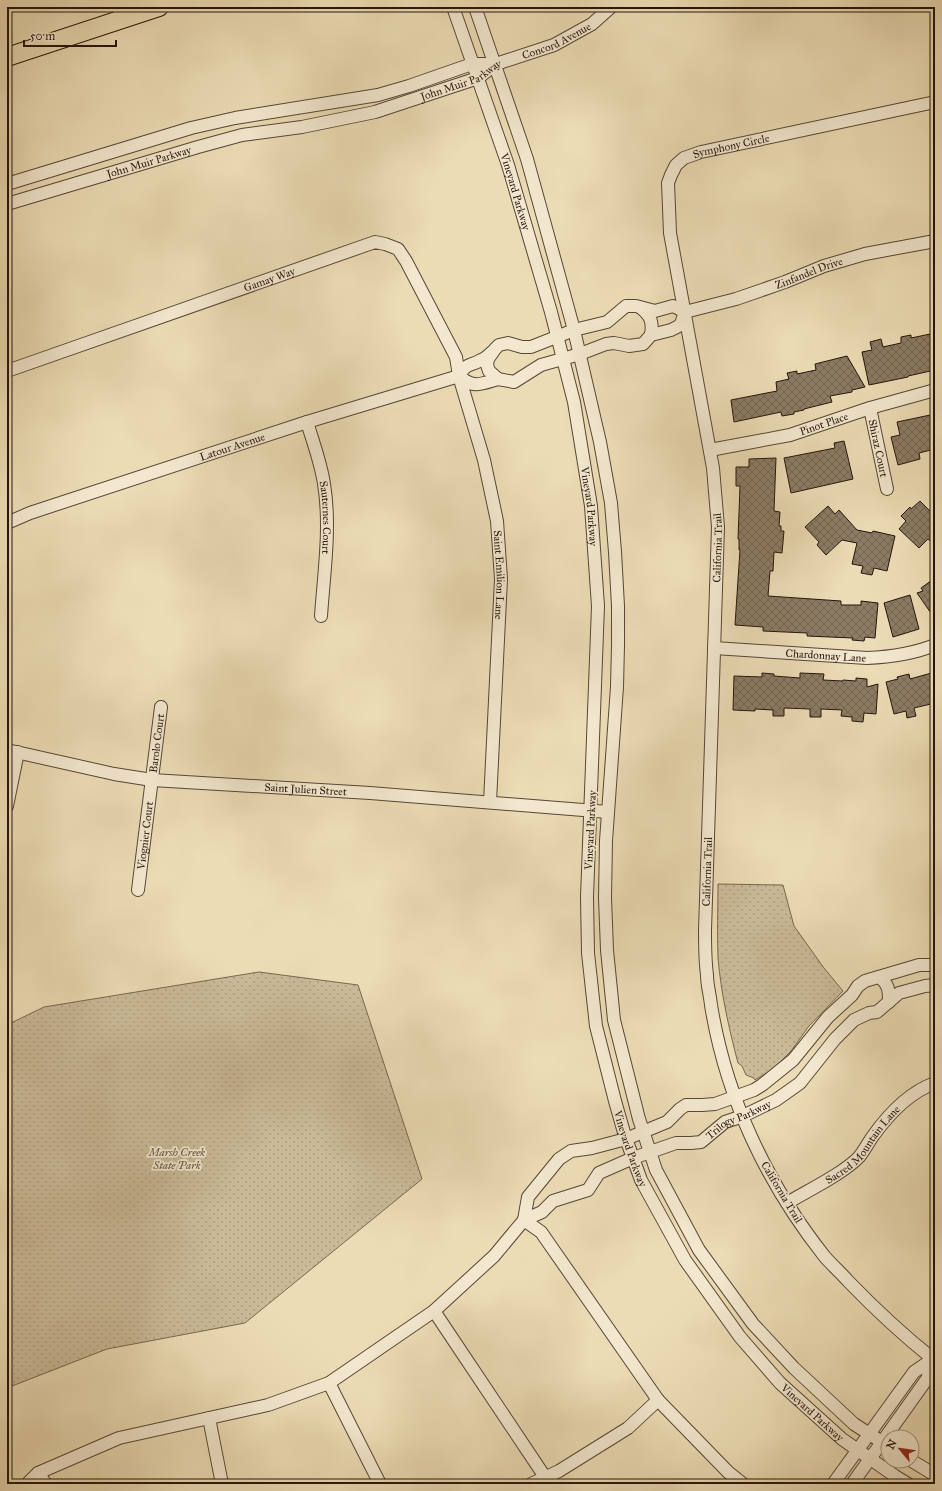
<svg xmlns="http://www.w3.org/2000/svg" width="942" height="1491" viewBox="0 0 942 1491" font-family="'IM FELL Great Primer',serif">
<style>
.park{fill:url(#park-dots);stroke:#786752}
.building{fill:url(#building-cross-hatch);stroke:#25140d}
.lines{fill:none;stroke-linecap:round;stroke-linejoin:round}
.minor-casing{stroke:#574637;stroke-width:14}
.highway-casing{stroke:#25140d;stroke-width:20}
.minor{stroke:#f3e8cf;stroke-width:12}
.highway{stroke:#ecdcb5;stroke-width:18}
.labels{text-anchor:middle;stroke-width:3.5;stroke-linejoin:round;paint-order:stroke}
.street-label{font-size:11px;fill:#25140d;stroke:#f3e8cf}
.park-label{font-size:11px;font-style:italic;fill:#5f4e3e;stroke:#f3e8cf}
</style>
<defs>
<pattern id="park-dots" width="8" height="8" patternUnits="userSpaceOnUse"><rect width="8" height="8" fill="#caba98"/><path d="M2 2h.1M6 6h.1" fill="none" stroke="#ad9f82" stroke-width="1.8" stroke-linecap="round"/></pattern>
<pattern id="building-cross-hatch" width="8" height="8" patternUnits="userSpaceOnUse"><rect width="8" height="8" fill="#8c7c64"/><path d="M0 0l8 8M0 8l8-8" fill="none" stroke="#726451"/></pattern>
</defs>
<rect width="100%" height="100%" fill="#ecdcb5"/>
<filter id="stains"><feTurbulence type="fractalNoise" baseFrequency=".005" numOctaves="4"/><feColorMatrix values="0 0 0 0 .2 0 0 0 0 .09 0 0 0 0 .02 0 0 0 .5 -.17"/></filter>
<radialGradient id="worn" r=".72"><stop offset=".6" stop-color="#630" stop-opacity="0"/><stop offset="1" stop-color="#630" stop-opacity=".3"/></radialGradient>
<g class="park">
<path d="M718 884 783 885 794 926 824 968 843 991 809 1026 791 1051 773 1069 755 1080 754 1078 746 1075 742 1066 738 1063C729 1029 721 993 718 958 717 933 718 908 718 884Z"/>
<polygon points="259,972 358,985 422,1179 245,1323 107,1349 7,1388 7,1025 44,1007"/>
</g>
<g class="building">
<polygon points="935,333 935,370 908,376 908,377 869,385 862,352 872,350 870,342 881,339 883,347 901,343 901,337 911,335 911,338"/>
<polygon points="847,356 865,387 852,390 852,392 830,396 832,402 804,409 804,410 794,412 794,414 782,416 781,412 734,422 731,400 777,391 776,382 789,379 787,373 797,371 797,374 816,370 815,364"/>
<polygon points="935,414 935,449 919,453 920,459 898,465 891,437 900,435 897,422"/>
<polygon points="844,441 853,479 791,493 784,458 835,448 834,443"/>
<polygon points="776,458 774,511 780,512 779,526 781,526 781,531 784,531 782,553 774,552 773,571 770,571 768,596 841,601 841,605 861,605 861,601 878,603 875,638 865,637 864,641 852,640 853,638 807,636 807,633 763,631 763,627 735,625 740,550 739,550 739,539 738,539 740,486 736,486 736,467 749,467 749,459"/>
<polygon points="920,501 935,516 935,545 928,539 919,548 899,529 906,521 901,516 910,507 911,509"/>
<polygon points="828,506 835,514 839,510 857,530 872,533 873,531 895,536 887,571 874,568 872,575 861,573 863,566 852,564 857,543 842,540 826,555 817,545 819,542 805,527"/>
<polygon points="935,578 935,619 917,593 923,591 921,588"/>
<polygon points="910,595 919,629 893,637 884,603"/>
<polygon points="935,672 935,703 914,708 916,716 907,718 906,711 894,714 886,682 898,679 897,677 909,674 910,679"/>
<polygon points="762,673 774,674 774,676 800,678 800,673 824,674 823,680 843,681 843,680 856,681 856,678 867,679 867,687 878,684 876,714 864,713 863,722 852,721 852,717 841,716 842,710 821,709 821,717 810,717 810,709 784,708 784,716 773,716 773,710 755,709 755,711 733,710 734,676 762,677"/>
</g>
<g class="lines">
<g class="minor-casing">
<g id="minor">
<path id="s1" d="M453 7 508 165 551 312 574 402 591 506 598 606 587 897 588 953 596 1026 615 1101 625 1136 641 1180 685 1260 740 1337 780 1383 842 1439 895 1476 908 1484"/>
<polyline points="475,7 527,159 574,330 600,442 611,503 615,552 618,606 618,645 617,687 606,841 605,898 607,950 614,1020 639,1119 656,1170 699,1250 753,1324 794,1368 854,1424 888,1446"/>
<polyline points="7,184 191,128 235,118 378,95 409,86 472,64 496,64"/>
<path id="s2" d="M7 204 198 147 242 135 302 127 375 112 478 78 496 64 554 45 592 24 611 7"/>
<path d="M641 308C651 316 653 322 651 335"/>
<path id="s3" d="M685 312 681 324 677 327 671 330 651 335 643 344 629 346 614 343 606 344 580 354 541 365 514 382 498 379 489 371 487 365 488 359 495 349 499 345 508 343 522 347H531L574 330 607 322 626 306H636L655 311 673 306 685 312 736 299 785 282 824 266 865 254 935 241"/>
<path id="s4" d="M7 371 375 242 385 244 398 249 406 261 456 357 459 376 484 460 497 521 501 579 490 802"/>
<path d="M459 376C473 389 481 384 498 379"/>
<path id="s5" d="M870 408 887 489"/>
<path id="s6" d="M307 422C313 442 321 463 324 484 331 527 324 572 321 616"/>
<path id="s7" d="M710 450 790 435 870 408 935 390"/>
<path id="s8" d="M7 523 30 513 307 422 459 376C467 362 469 367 481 360 485 359 489 355 492 352"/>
<path id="s9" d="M714 648 867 658C891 657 913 654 935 645"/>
<path id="s10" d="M7 750 114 774 152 780 370 793 608 812"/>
<polyline points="7,806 18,752"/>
<path id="s11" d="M138 890 161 707"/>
<path d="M879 977C889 984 889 991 889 1002"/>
<path id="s12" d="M787 1203C807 1191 844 1173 859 1157 864 1151 868 1143 873 1136 888 1115 910 1092 935 1083"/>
<polyline points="524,1220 528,1197 559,1159 571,1151 592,1148 626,1139 662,1124 667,1122 680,1109 686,1105 702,1105 715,1104 754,1090 762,1085 793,1060 828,1017 852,995 858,986 865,981 919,965 935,965"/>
<polyline points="524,1220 541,1232 658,1400"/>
<polyline points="434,1311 545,1477"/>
<path id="s13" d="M933 1359C903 1335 875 1309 848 1281 841 1273 832 1265 825 1257 767 1184 726 1098 711 1005 710 995 707 985 707 975 705 960 705 945 705 930L718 527 713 468 670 233 668 183 671 175 676 165 684 158 701 152 935 102"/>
<polyline points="329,1383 380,1484"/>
<polyline points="209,1418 222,1484"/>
<polyline points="912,1461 935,1475"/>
<polyline points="38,1473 46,1484"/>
<path id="s14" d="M27 1484 38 1473 119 1438 268 1405 329 1383 434 1311 494 1256 524 1220 542 1212 553 1201 588 1190 599 1173 633 1158 676 1143H691L701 1142 725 1122 743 1116 776 1100 800 1083 835 1039 854 1020 869 1013 877 1012 899 993 925 986 935 985"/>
<polyline points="531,1484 559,1471 628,1428 658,1400 728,1472 743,1484"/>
<polyline points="833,1484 914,1372 933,1359"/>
<polyline points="852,1484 927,1379 934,1357"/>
</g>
</g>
<g class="highway-casing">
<polyline id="highway" points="7,57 159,7"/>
</g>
<use href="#minor" class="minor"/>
<use href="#highway" class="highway"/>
</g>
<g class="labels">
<g class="street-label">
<text dy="4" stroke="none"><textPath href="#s2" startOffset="576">Concord Avenue</textPath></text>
<text dy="4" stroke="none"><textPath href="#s2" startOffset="472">John Muir Parkway</textPath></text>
<text dy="4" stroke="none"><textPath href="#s13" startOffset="1334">Symphony Circle</textPath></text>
<text dy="4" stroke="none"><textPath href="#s2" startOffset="148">John Muir Parkway</textPath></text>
<text dy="4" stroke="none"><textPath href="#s1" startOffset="195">Vineyard Parkway</textPath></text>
<text dy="4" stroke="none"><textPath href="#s3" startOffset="583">Zinfandel Drive</textPath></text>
<text dy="4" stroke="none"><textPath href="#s4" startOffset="278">Gamay Way</textPath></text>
<text dy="4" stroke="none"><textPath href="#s7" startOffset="117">Pinot Place</textPath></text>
<text dy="4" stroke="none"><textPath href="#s8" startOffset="238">Latour Avenue</textPath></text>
<text dy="4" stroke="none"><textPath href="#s5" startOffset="41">Shiraz Court</textPath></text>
<text dy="4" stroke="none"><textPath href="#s1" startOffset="519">Vineyard Parkway</textPath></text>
<text dy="4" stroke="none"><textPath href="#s6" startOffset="98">Sauternes Court</textPath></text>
<text dy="4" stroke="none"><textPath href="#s13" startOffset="886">California Trail</textPath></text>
<text dy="4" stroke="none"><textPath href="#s4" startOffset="760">Saint Emilion Lane</textPath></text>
<text dy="4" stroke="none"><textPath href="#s9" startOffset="112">Chardonnay Lane</textPath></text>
<text dy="4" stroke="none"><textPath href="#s11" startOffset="148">Barolo Court</textPath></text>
<text dy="4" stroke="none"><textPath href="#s10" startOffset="302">Saint Julien Street</textPath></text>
<text transform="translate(590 830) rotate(-87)" y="4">Vineyard Parkway</text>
<text dy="4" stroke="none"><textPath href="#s11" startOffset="55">Viognier Court</textPath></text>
<text dy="4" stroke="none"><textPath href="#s13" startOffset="562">California Trail</textPath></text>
<text dy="4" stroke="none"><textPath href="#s14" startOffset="821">Trilogy Parkway</textPath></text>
<text dy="4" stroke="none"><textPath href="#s12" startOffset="97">Sacred Mountain Lane</textPath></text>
<text dy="4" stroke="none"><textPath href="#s1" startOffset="1167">Vineyard Parkway</textPath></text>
<text transform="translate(782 1192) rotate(59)" y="4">California Trail</text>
<text dy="4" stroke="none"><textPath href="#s1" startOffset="1491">Vineyard Parkway</textPath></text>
</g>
<g class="park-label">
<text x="177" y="1156">Marsh Creek<tspan x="177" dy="13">State Park</tspan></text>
</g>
</g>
<rect width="942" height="1491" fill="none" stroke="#ecdcb5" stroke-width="24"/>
<rect x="8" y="8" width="926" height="1475" fill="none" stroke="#25140d" stroke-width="2"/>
<rect x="12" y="12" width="918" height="1467" fill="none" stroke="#25140d"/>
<g transform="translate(900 1449) rotate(299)"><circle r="19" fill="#f3e8cf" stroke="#a19381"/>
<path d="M0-3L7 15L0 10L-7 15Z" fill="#8f2418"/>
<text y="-6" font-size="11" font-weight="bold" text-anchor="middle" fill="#25140d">N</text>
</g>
<path d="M24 40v6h92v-6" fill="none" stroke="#25140d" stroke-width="2"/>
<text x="30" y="40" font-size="12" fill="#25140d" stroke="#f3e8cf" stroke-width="3" paint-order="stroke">50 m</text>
<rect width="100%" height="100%" filter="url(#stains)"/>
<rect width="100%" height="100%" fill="url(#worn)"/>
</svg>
